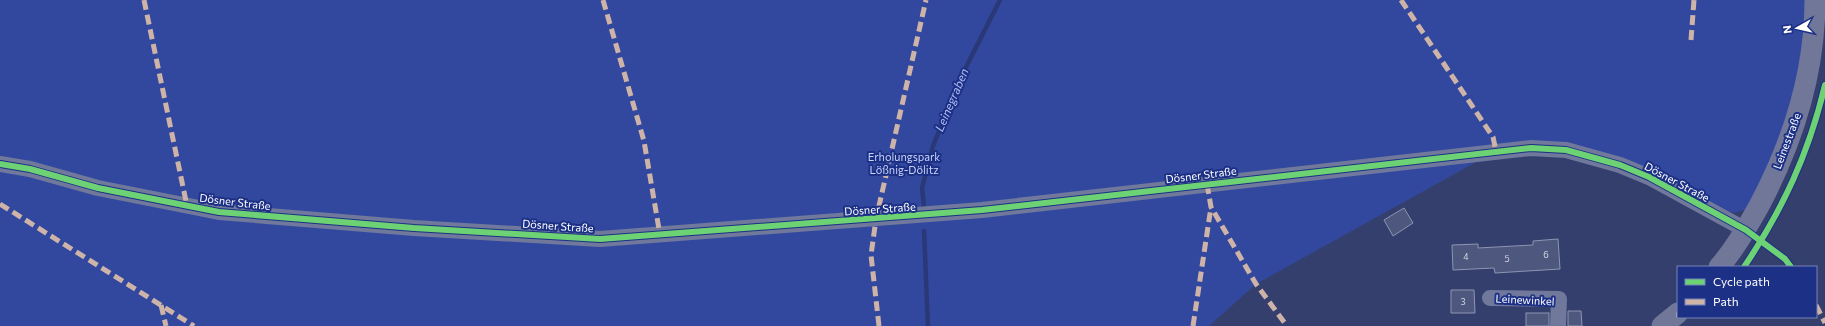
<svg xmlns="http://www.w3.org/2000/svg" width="1825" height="326" viewBox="0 0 1825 326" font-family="Commissioner,sans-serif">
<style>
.green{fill:#32489e}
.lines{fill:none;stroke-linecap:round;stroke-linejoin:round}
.stream{stroke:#2a3877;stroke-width:4.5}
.building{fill:#4e577d;stroke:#8e95b2}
.minor{stroke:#70789c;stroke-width:16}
.major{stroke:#707799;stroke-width:21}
.quiet{stroke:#ceb3a9;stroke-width:5;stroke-dasharray:10 5;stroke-linecap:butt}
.cycleway-casing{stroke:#1c3086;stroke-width:8}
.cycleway{stroke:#6cd273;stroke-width:6}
.labels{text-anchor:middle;stroke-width:4;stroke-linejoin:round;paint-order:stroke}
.number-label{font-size:9px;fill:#d3d5de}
.street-label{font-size:11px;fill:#fff;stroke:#1c3086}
.park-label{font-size:11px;fill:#c9d3f8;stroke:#1c3086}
.water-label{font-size:12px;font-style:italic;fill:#b0bdf3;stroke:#1c3086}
</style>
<rect width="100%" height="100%" fill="#343f6e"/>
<polygon class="green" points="0,0 1808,0 1802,62 1783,138 1747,209 1734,213 1720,208 1625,160 1496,151 1256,284 1209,326 0,326"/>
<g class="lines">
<g class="stream">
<polyline points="924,206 922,188 933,146 960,79 1000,0"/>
<polyline points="924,231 928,326"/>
</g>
</g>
<g class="building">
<polygon points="1404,208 1413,223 1393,236 1384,220"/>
<polygon points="1558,239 1560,269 1495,273 1494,268 1453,270 1452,245 1478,244 1478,248 1533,245 1533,241"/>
<polygon points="1451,290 1474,290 1475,313 1451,313"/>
<polygon points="1568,311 1581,311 1582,326 1568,326"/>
<rect x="1526" y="313" width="23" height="13"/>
</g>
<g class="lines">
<g class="minor">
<polyline points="0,164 30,169 98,188 219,212 414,228 600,239 982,210 1531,148 1566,150 1620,165 1649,177 1746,230"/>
<polyline points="1490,298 1559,299 1558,326"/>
</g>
<g class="major">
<path d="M1719 267C1735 249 1747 227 1759 206 1793 142 1815 73 1815 0"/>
<polyline points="1662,326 1678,313"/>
</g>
<g class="quiet">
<polyline points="144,0 187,206"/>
<polyline points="603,0 644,141 660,235"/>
<polyline points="1401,0 1493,137 1496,151"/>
<polyline points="1691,40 1694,0"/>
<polyline points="1207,184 1211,207 1256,284 1287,326"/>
<polyline points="0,204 194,326"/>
<polyline points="161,305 166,326"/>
<polyline points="1816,305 1825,323"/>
<polyline points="1676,315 1678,315"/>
<polyline points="879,326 871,255 876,219 926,0"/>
<polyline points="1193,326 1211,207"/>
</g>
<g class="cycleway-casing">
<g id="cycleway">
<polyline points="0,164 30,169 98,188 219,212 414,228 600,239 982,210 1531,148 1566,150 1620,165 1649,177 1746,230 1785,259 1791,267"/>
<path d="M1744 267C1783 209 1809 153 1825 85"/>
</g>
</g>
<use href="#cycleway" class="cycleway"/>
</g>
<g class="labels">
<g class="number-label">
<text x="1546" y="258">6</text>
<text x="1466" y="260">4</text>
<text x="1507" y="262">5</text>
<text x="1463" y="305">3</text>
</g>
<g class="street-label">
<text transform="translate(1787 141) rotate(-69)" y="4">Leinestraße</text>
<text transform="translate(1201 175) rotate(-7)" y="4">Dösner Straße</text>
<text transform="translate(1677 182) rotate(28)" y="4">Dösner Straße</text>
<text transform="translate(235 202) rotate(7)" y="4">Dösner Straße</text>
<text transform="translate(880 209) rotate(-4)" y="4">Dösner Straße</text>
<text transform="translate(558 226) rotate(4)" y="4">Dösner Straße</text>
<text transform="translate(1525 300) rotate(3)" y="4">Leinewinkel</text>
</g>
<g class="park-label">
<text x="904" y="161">Erholungspark<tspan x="904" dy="13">Lößnig-Dölitz</tspan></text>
</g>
<g class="water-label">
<text transform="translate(952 100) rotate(-67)" y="4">Leinegraben</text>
</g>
</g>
<rect x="1677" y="266" width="140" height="52" fill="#1c3086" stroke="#7783b6"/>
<rect x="1685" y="279" width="20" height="6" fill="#6cd273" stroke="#7783b6"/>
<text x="1713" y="286" font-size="12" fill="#ffffff">Cycle path</text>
<rect x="1685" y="299" width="20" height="6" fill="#ceb3a9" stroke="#7783b6"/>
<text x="1713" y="306" font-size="12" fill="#ffffff">Path</text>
<g transform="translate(1797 28) rotate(262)" stroke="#1c3086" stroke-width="3" paint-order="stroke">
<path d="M0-3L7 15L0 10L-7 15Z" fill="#ffffff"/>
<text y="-6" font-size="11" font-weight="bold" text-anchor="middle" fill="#ffffff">N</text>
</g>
</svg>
